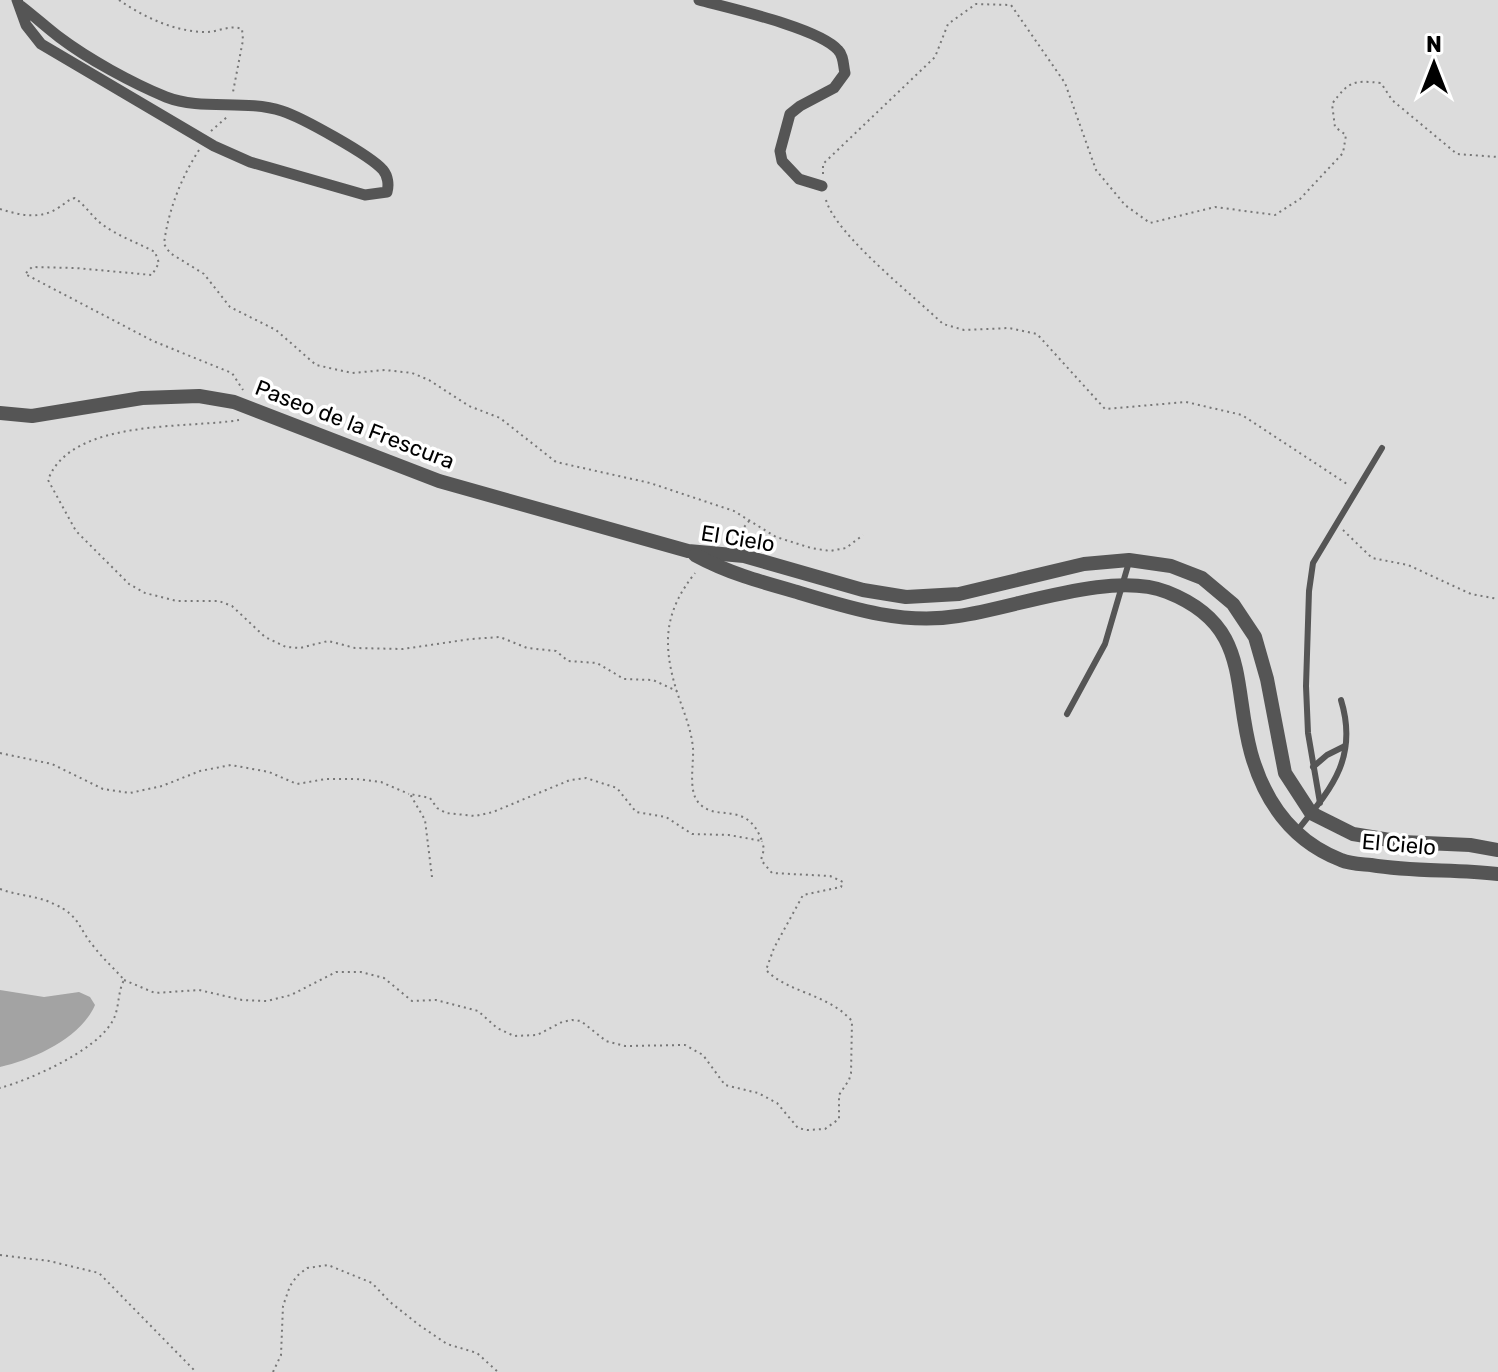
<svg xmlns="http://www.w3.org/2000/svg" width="1498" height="1372" viewBox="0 0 1498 1372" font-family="Rubik,sans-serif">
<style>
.green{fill:#dcdcdc}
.water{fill:#a3a3a3}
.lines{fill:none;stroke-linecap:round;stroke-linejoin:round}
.path{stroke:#777;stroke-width:2;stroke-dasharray:2 4;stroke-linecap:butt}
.service{stroke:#555;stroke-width:6}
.minor{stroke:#555;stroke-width:11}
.tertiary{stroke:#555;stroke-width:14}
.labels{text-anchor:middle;stroke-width:7;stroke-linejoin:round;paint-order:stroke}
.street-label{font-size:22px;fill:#000;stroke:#fff}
</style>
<rect width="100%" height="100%" fill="#fff"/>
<rect class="green" x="0" y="0" width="1498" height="1372"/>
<path class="water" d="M0 990 44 997 79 992 90 997 95 1005C80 1039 34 1059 0 1067Z"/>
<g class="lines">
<g class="path">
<path d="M119 0C144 17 173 31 204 32 217 33 229 24 242 29L243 40 233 92"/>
<polyline points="211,131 227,117"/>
<path d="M199 150C181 178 168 211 164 244L170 253 204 274 230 307 276 330 316 365 352 373 385 370 412 373 429 380 469 406 500 418 556 462 650 483 734 511 776 537 811 548 830 551 846 548 863 535"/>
<path d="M823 174V164L935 57 948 24 976 4 1011 5 1065 83 1096 170 1125 205 1150 223 1215 207 1275 215 1300 199 1343 153 1346 135 1335 127 1332 104C1349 81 1353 80 1381 83L1392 100 1457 154 1498 157"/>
<path d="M826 200C836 235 914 296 943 324L964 330 1009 328 1037 334 1105 409 1186 402 1242 415 1347 484"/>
<path d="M0 209C19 215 40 220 58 208 65 204 67 200 75 198 86 206 92 217 103 225 118 236 138 243 155 252L159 263 152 275 76 268 32 267 25 274 153 341 232 373 243 390"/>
<path d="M239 420C187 429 71 418 48 480L76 531 129 584 145 593 177 601H219L232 606 265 637 286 647 300 648 328 641 355 648 403 649 471 639 500 637 527 648 556 651 568 661 597 663 624 679 653 680 677 691"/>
<polyline points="1343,530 1372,558 1408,565 1471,594 1498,599"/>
<polyline points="733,541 749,521"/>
<polyline points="0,753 52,764 103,789 130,793 162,786 200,771 231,765 269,772 297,784 326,779 356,779 381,782 409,794"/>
<path d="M432 877 425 820 410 794 430 798 437 808 446 813 475 816 493 812 570 780 586 778 617 788 636 812 666 817 692 834 729 835 762 841C746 798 716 824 698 802 688 790 694 763 693 748 691 727 682 708 676 689 662 642 665 611 695 573"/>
<path d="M0 889C18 896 36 895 54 904 81 916 78 929 95 948 104 960 115 969 124 980 117 993 120 1009 112 1022 95 1051 32 1079 0 1088"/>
<path d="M124 980 155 993 199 990 242 1000 267 1001 291 995 336 972H361L384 978 412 1001 436 1000 478 1011 497 1028 514 1036 537 1035 562 1022 572 1020 581 1021 606 1041 625 1046 685 1045 703 1055 725 1085 758 1093 777 1103 798 1128 807 1130 825 1129 839 1119V1095L849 1080 851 1073 852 1021C827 993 788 993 766 970L774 948 803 895 841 887 843 882 830 876 772 873 761 860 764 849 762 841"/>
<polyline points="0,1255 49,1261 99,1273 196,1372"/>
<polyline points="273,1372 281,1355 283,1306 290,1286 297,1276 307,1268 328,1265 372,1283 390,1302 419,1325 447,1344 477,1353 498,1372"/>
</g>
<g class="service">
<polyline points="1067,714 1105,644 1129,562"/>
<polyline points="1313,767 1327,755 1345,746"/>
<polyline points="1320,803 1308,733 1306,686 1309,591 1313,563 1382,448"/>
<path d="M1296 832C1330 790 1359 759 1341 700"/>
</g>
<g class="minor">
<path d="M17 0 26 25 41 44 214 146 250 162 365 195 387 192C389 185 388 176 383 170 370 155 301 117 282 111 244 99 202 111 166 97 132 83 88 59 59 37 46 27 34 16 21 6"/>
<path d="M699 0C729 8 819 28 838 50 844 56 843 65 845 73L834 88 800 106 790 114 780 151 782 161 799 179 822 186"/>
</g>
<g class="tertiary">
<polyline points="0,413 32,416 142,398 199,396 234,402 439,481 688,551 744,556 863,590 906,597 959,594 1084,564 1129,560 1171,566 1202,578 1233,604 1255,637 1267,679 1285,773 1311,813 1353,834 1402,842 1470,845 1498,850"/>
<path d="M695 555C728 573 761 582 797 592 850 608 902 625 958 616 1016 608 1112 570 1167 592 1251 625 1232 684 1251 753 1265 803 1292 841 1341 860 1350 864 1361 864 1371 865 1413 872 1456 869 1498 874"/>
</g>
</g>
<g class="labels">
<g class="street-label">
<text transform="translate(355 424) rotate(21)" y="8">Paseo de la Frescura</text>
<text transform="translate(738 538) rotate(9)" y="8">El Cielo</text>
<text transform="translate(1399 844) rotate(5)" y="8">El Cielo</text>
</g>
</g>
<g transform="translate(1434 64)" stroke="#ffffff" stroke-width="6" paint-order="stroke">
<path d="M0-6L14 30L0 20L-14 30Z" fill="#000000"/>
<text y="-12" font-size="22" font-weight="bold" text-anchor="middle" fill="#000000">N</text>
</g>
</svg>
